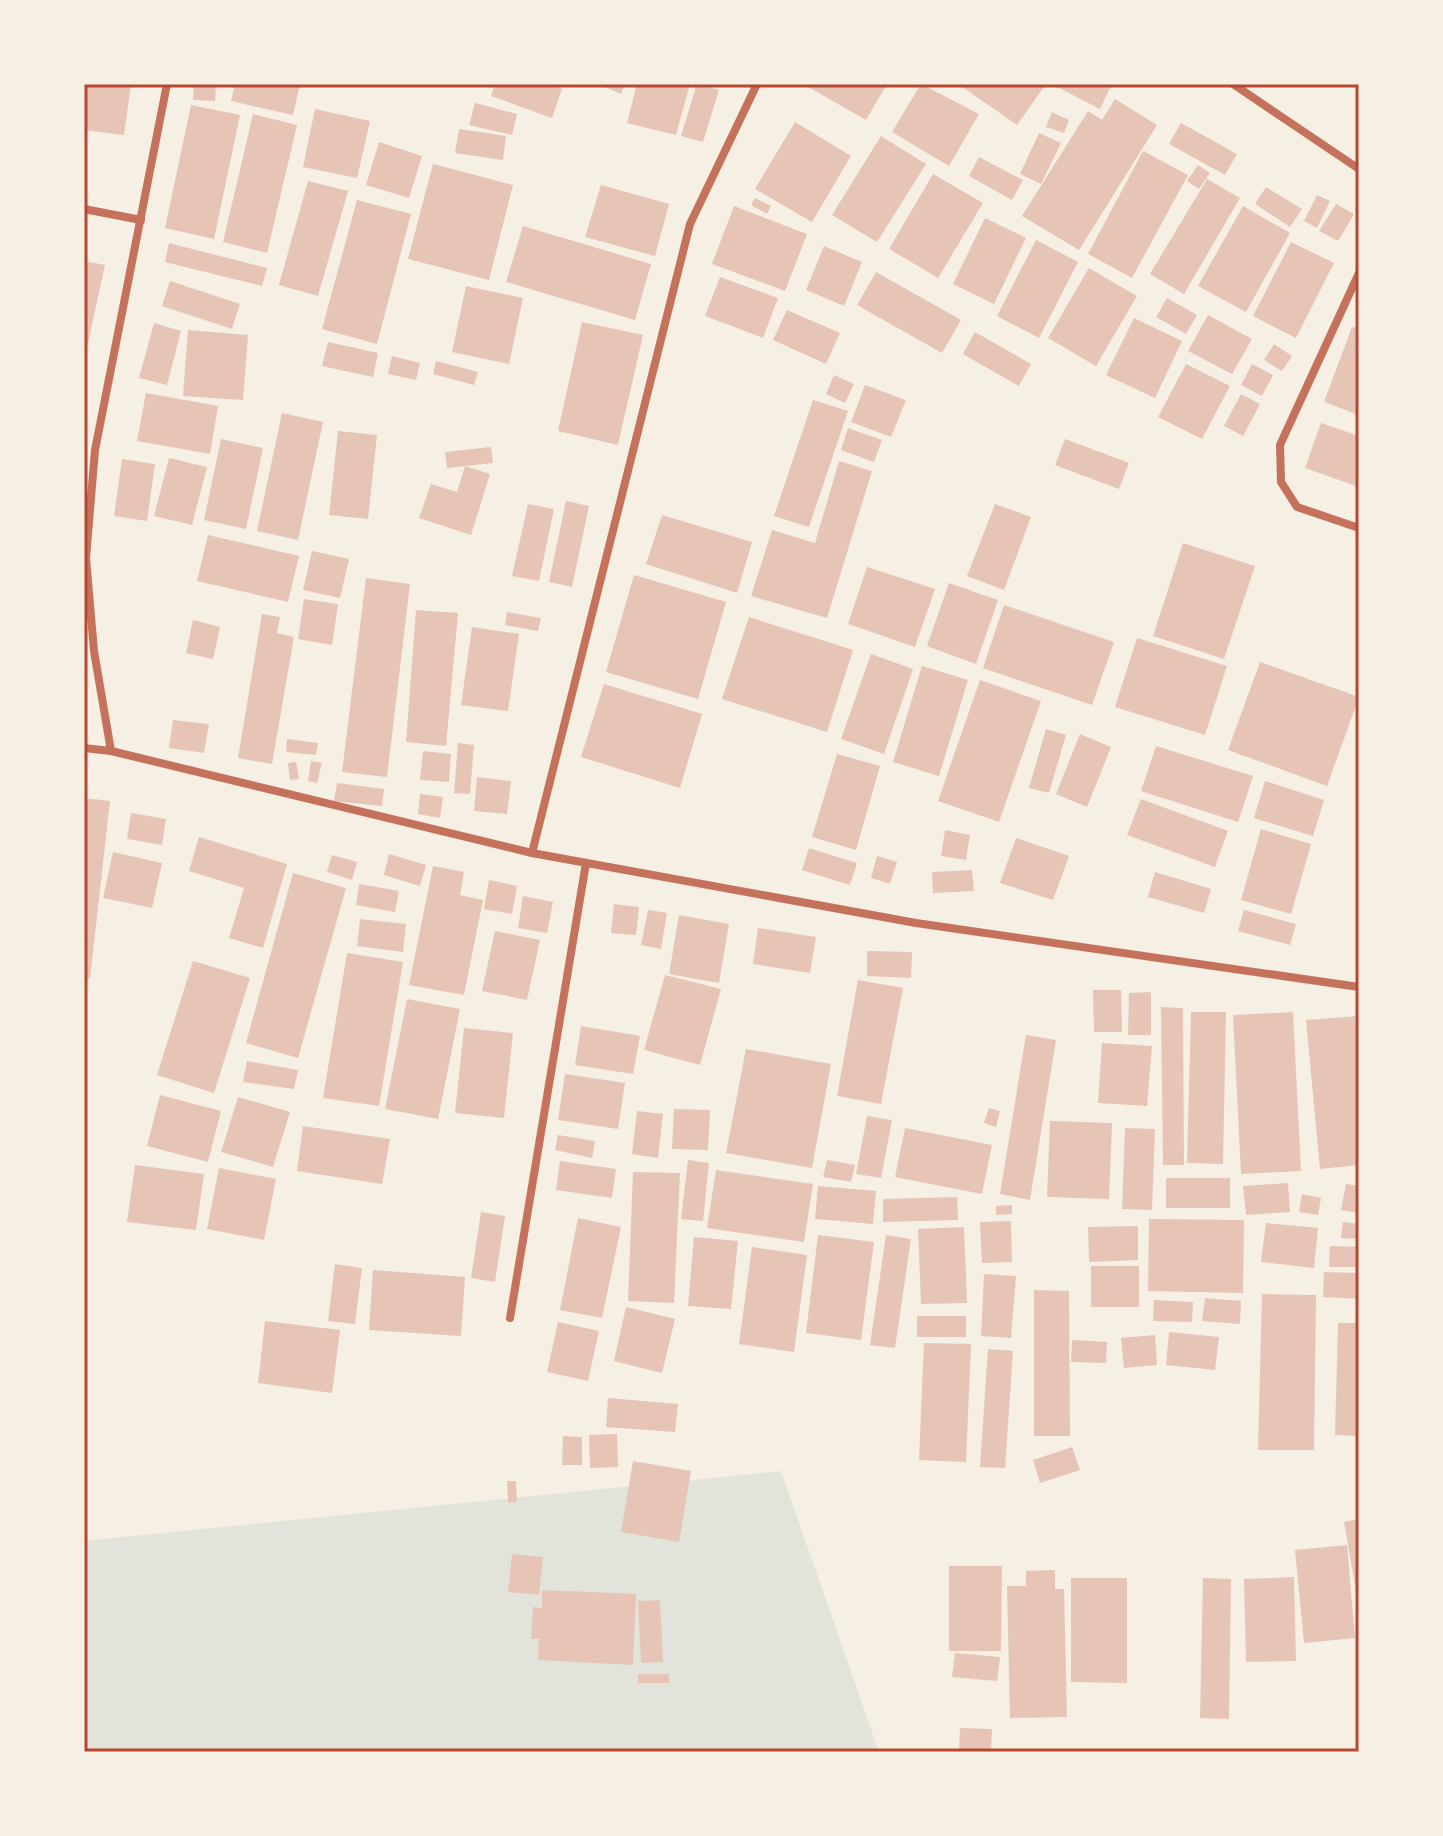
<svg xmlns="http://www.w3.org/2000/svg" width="1443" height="1836" viewBox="0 0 1443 1836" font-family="Signika,sans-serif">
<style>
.green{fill:#e2e4dc}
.building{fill:#e6c5b7}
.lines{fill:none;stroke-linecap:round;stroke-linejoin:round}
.minor{stroke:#c5725c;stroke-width:8}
.neatline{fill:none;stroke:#b5482f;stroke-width:3}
</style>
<rect width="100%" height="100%" fill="#f6efe4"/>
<polygon class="green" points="781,1471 879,1752 84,1752 84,1541"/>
<g class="building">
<polygon points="84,84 131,84 124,135 84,130"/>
<polygon points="194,84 216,84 215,101 193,100"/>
<polygon points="235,84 300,84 293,115 231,101"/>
<polygon points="495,84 549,84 562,89 552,118 491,96"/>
<polygon points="597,84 625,84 621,94"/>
<polygon points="637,84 690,84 676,135 627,123"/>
<polygon points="697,84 719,90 703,142 681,136"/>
<polygon points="803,84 887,84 866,120"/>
<polygon points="921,84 979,114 949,166 892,132"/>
<polygon points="958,84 1046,84 1017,125"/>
<polygon points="1058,84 1112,84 1100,109 1057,87"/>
<polygon points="1115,99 1157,125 1079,250 1022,216 1088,111 1102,120"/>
<polygon points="475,103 517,114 512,135 469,125"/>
<polygon points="191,105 240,115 214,239 165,228"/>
<polygon points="315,109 370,121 357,178 303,167"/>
<polygon points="1052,112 1069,120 1064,133 1046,127"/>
<polygon points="253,114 297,125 267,253 223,242"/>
<polygon points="795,122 851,156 812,222 755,189"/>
<polygon points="1181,123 1237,154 1225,175 1169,144"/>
<polygon points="459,129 506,136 503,160 455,153"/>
<polygon points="1039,133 1061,143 1041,184 1020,174"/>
<polygon points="881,136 926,164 877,242 832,215"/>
<polygon points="379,142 422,156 409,198 366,185"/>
<polygon points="1143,151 1188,175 1132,278 1088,254"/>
<polygon points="979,157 1023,180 1012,200 969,176"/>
<polygon points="433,164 513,185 489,280 408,259"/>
<polygon points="1198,165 1210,173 1199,189 1187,181"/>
<polygon points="933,174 983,203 938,278 889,249"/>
<polygon points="1207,179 1240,198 1184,294 1150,274"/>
<polygon points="308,181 348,191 318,296 279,285"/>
<polygon points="601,185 669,204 655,256 585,237"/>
<polygon points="1266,187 1302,209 1290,227 1255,204"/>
<polygon points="1317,195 1330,201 1317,228 1304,221"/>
<polygon points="755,198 771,206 767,214 751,205"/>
<polygon points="357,200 411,214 377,344 322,329"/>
<polygon points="1336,204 1354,214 1338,241 1319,231"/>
<polygon points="734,206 807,234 785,291 712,264"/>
<polygon points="1243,206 1290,233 1246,312 1198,286"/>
<polygon points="985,218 1026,238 994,304 953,284"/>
<polygon points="523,226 651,264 635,320 506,282"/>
<polygon points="1036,240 1078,262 1039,338 997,316"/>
<polygon points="1291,242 1334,263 1296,338 1253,316"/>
<polygon points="169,243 267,268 262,286 165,262"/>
<polygon points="824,246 862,262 844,306 806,290"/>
<polygon points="84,261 105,265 85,357 84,357"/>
<polygon points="1089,268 1137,296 1096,366 1048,338"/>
<polygon points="876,272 961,320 942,353 857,305"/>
<polygon points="720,277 778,298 763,338 705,316"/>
<polygon points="170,281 240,304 232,329 162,306"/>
<polygon points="466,286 523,298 509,364 452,352"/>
<polygon points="1167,298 1197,315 1186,334 1156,317"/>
<polygon points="787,310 840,333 826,364 773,340"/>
<polygon points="1208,315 1252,339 1232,374 1188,351"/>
<polygon points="1134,318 1182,341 1155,398 1106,375"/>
<polygon points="582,322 643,335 618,445 558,431"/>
<polygon points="154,323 181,331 167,385 139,378"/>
<polygon points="1352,327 1359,329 1359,415 1324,402"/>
<polygon points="188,330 248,335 243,400 183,396"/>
<polygon points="975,332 1031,364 1019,386 963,354"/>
<polygon points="328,342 378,353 373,377 322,366"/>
<polygon points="1274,344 1292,356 1282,371 1264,360"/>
<polygon points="392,356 420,363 416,380 388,374"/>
<polygon points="436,361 478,372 474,385 433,374"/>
<polygon points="1186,364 1230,386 1202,439 1158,417"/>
<polygon points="1252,364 1273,375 1262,396 1241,385"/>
<polygon points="834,375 854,384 845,403 826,394"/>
<polygon points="865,385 906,400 891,437 851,422"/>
<polygon points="146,393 218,406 210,454 137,441"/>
<polygon points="1241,394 1260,404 1243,436 1224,426"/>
<polygon points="813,400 848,411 809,527 774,516"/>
<polygon points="282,413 323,422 298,540 257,531"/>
<polygon points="1321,423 1359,436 1359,487 1305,468"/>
<polygon points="848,428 882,440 874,462 841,450"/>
<polygon points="338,431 377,435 368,519 329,515"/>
<polygon points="221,439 263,448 246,529 204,520"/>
<polygon points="1065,439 1129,463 1119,489 1055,465"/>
<polygon points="491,447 493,463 447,468 445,452"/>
<polygon points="169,458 207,467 192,525 154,516"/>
<polygon points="122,459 155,464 147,521 114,516"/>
<polygon points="839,461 872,471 827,618 751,596 772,530 815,543"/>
<polygon points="465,466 490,474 471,535 419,518 431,484 457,492"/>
<polygon points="566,501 589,506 572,587 549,582"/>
<polygon points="528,504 554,509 539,581 512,576"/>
<polygon points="995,504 1031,517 1004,590 967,576"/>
<polygon points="662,515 752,542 737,593 646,564"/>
<polygon points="208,535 299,556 288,602 197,581"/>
<polygon points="1183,543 1255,566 1224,659 1153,636"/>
<polygon points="312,551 349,559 340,598 303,590"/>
<polygon points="867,567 935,589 915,647 848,624"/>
<polygon points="634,575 726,602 698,699 606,672"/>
<polygon points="366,578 410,584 387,777 342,772"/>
<polygon points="949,583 998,600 976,664 927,646"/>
<polygon points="304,599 338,604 332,645 298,639"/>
<polygon points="1004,605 1114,642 1092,705 983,668"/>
<polygon points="416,610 458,613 446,746 406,742"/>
<polygon points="507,612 541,618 538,631 505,625"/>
<polygon points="262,614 280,617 277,633 294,637 272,764 238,758"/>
<polygon points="749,617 853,650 827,732 722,699"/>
<polygon points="193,620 220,627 213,659 186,653"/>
<polygon points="472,627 519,634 508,711 461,705"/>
<polygon points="1137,638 1227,666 1205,735 1115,707"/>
<polygon points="871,654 913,669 884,754 841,739"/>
<polygon points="1260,662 1359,697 1327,786 1228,750"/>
<polygon points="922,666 968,680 939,776 893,762"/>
<polygon points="980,680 1041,701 999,822 938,801"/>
<polygon points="604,684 702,714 680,788 581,757"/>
<polygon points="173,720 209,724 204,753 169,748"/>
<polygon points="1046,729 1066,735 1049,793 1029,788"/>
<polygon points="1080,734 1111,747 1087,807 1056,794"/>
<polygon points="287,739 318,743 316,755 286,752"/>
<polygon points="458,743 474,745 470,794 454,793"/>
<polygon points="1156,746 1253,776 1238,822 1141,791"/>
<polygon points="423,751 451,754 449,782 420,780"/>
<polygon points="837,754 880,766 856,850 812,837"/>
<polygon points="311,761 322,763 317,783 308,781"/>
<polygon points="296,762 299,779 290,780 288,763"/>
<polygon points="477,777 511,781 507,814 474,811"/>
<polygon points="1265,781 1324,800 1313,836 1254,818"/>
<polygon points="337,783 384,789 382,806 334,801"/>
<polygon points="420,794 443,797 440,818 418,814"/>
<polygon points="84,798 110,801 90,979 84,978"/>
<polygon points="1141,799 1228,831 1215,867 1127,835"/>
<polygon points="131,813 166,819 162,845 127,839"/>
<polygon points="1261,829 1311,844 1291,914 1241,900"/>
<polygon points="945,830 970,835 966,860 941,856"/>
<polygon points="199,837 287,864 263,948 229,938 244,888 189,871"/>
<polygon points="1016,838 1069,856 1053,900 1000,883"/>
<polygon points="809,848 857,863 850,885 802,870"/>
<polygon points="113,852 162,863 152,908 103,898"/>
<polygon points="389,854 426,865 420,886 384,875"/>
<polygon points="332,855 357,862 352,880 327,872"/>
<polygon points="877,856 897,862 890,884 871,878"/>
<polygon points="433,866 464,872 460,895 483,900 464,995 409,985"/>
<polygon points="972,870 974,891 933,893 932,872"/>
<polygon points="1155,872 1211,889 1204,913 1148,897"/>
<polygon points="293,873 346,888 298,1058 246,1043"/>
<polygon points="489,880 517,886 512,914 484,909"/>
<polygon points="359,884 399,891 395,912 356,905"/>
<polygon points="523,896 553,902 547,933 518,928"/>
<polygon points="614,904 639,907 636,935 611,933"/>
<polygon points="648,910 667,913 661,949 641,945"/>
<polygon points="1244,910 1296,924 1290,945 1238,931"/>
<polygon points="679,915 729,924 719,983 669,974"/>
<polygon points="360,919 406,924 403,952 357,946"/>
<polygon points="758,928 816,937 810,973 753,964"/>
<polygon points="495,931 540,940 527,1000 482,991"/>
<polygon points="867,951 912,952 911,978 867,976"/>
<polygon points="347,953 403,962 379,1106 323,1098"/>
<polygon points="193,961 250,978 214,1093 157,1075"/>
<polygon points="665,975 721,989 700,1065 644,1050"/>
<polygon points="858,980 903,988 881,1104 837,1096"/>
<polygon points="1093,990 1121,990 1122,1032 1094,1032"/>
<polygon points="1151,992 1151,1035 1128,1035 1129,993"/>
<polygon points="407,999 460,1009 438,1119 385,1109"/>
<polygon points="1161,1007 1183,1008 1184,1165 1163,1165"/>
<polygon points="1191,1012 1226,1012 1223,1164 1187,1163"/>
<polygon points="1293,1012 1301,1171 1241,1174 1233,1015"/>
<polygon points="1359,1016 1359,1165 1320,1169 1306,1020"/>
<polygon points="581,1026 640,1036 633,1074 575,1065"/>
<polygon points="464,1028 513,1033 504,1118 455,1113"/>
<polygon points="1026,1035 1056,1040 1030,1200 1000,1194"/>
<polygon points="1102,1043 1152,1046 1147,1106 1098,1103"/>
<polygon points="746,1049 831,1064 812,1168 726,1153"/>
<polygon points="247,1061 298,1070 294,1089 243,1082"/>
<polygon points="565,1074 625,1083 618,1129 558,1120"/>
<polygon points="160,1095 221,1111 208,1162 147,1146"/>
<polygon points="238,1097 290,1112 273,1167 221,1152"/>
<polygon points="989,1108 1000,1111 996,1127 984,1123"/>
<polygon points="674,1109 710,1110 708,1150 672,1149"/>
<polygon points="637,1111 663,1114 658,1158 632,1154"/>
<polygon points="867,1116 892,1120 881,1178 856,1174"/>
<polygon points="1050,1121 1112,1123 1109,1199 1047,1197"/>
<polygon points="303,1126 390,1139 382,1184 297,1171"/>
<polygon points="905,1128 992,1145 982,1194 895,1177"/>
<polygon points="1125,1128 1155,1129 1152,1210 1122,1209"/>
<polygon points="558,1135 595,1141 592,1158 555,1150"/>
<polygon points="688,1160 709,1163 703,1221 681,1219"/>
<polygon points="827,1160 855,1165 851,1182 823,1177"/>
<polygon points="560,1161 616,1169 612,1198 556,1190"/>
<polygon points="135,1165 204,1174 196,1230 127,1222"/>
<polygon points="219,1168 276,1179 264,1240 207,1229"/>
<polygon points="716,1170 813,1184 804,1242 707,1228"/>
<polygon points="633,1172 680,1173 674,1303 628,1301"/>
<rect x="1166" y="1178" width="64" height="30"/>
<polygon points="1288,1183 1290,1212 1246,1215 1243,1186"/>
<polygon points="1346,1184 1359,1186 1359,1213 1341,1210"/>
<polygon points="818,1186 876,1191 873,1224 815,1219"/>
<polygon points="1302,1194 1321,1198 1318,1215 1299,1212"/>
<polygon points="957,1197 958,1220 883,1222 883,1199"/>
<polygon points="1012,1205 1012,1214 996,1215 996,1206"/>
<polygon points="481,1212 505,1216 495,1282 471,1278"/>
<polygon points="578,1218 621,1227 602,1318 560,1310"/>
<polygon points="1149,1219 1244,1220 1243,1293 1148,1291"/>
<polygon points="1011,1221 1012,1262 982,1263 980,1222"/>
<polygon points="1343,1222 1359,1224 1359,1239 1341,1238"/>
<polygon points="1266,1223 1318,1228 1314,1268 1261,1262"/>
<polygon points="1138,1226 1138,1260 1089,1262 1088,1227"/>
<polygon points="964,1227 967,1303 921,1304 918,1229"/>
<polygon points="818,1235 874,1242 861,1340 806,1333"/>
<polygon points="886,1235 911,1239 895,1348 870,1345"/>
<polygon points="694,1237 738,1241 731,1309 688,1306"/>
<polygon points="1330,1246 1359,1247 1359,1267 1329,1267"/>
<polygon points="752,1247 807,1255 794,1352 739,1344"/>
<polygon points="335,1264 362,1268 355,1324 328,1321"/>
<rect x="1091" y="1266" width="48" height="41"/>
<polygon points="373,1270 465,1277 461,1336 369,1330"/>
<polygon points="1324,1272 1359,1273 1359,1299 1323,1297"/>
<polygon points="984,1274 1016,1276 1011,1338 981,1336"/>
<polygon points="1034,1290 1069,1291 1070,1436 1034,1436"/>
<polygon points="1262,1294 1316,1295 1314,1450 1258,1450"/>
<polygon points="1205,1298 1241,1301 1240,1324 1202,1321"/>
<polygon points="1154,1300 1193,1302 1192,1322 1153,1321"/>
<polygon points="626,1307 675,1319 662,1373 614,1361"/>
<rect x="917" y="1316" width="49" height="21"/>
<polygon points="265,1321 340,1330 332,1393 258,1383"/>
<polygon points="558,1322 599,1331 588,1381 547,1372"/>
<polygon points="1338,1323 1359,1323 1359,1436 1335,1435"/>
<polygon points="1169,1332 1219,1337 1215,1370 1166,1365"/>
<polygon points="1155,1335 1157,1365 1124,1368 1121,1338"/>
<polygon points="1072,1340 1107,1342 1106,1363 1071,1362"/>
<polygon points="924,1343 971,1344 966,1462 919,1460"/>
<polygon points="988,1349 1013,1351 1005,1468 980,1467"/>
<polygon points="608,1398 678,1404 675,1432 606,1427"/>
<polygon points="617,1434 618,1467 590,1468 589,1435"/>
<polygon points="563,1436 582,1437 582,1465 562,1465"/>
<polygon points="1072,1447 1080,1470 1040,1483 1033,1460"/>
<polygon points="633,1461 691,1471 679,1542 621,1532"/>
<polygon points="507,1481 516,1481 517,1502 508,1503"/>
<polygon points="1359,1519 1359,1585 1355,1585 1344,1522"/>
<polygon points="1347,1545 1355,1638 1304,1643 1295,1550"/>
<polygon points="512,1554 543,1557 539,1595 508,1592"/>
<polygon points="949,1566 1002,1566 1001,1651 949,1651"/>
<polygon points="1055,1570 1055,1589 1064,1589 1067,1717 1010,1718 1007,1586 1026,1586 1026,1571"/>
<polygon points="1294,1577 1296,1661 1246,1662 1244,1579"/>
<polygon points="1071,1578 1127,1578 1127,1683 1071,1682"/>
<polygon points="1203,1578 1231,1579 1229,1719 1200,1718"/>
<polygon points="542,1590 636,1594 633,1665 538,1660 539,1639 531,1639 533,1607 542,1608"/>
<polygon points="660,1600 663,1662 641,1663 638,1601"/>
<polygon points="955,1653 1000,1657 997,1681 952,1677"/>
<rect x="638" y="1674" width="31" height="9"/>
<polygon points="960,1728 992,1729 991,1752 959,1752"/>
</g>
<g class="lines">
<g class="minor">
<polyline points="1233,84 1359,169"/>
<polyline points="84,209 141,220"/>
<polyline points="1359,273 1280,445 1281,482 1297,507 1359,528"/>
<polyline points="84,748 111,751 532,853 916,923 1359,987"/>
<polyline points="111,751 94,651 86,558 95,450 167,84"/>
<polyline points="532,853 690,224 757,84"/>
<polyline points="510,1318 586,863"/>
</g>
</g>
<rect width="1443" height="1836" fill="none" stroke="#f6efe4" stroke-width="172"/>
<rect x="86" y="86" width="1271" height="1664" class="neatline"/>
</svg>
